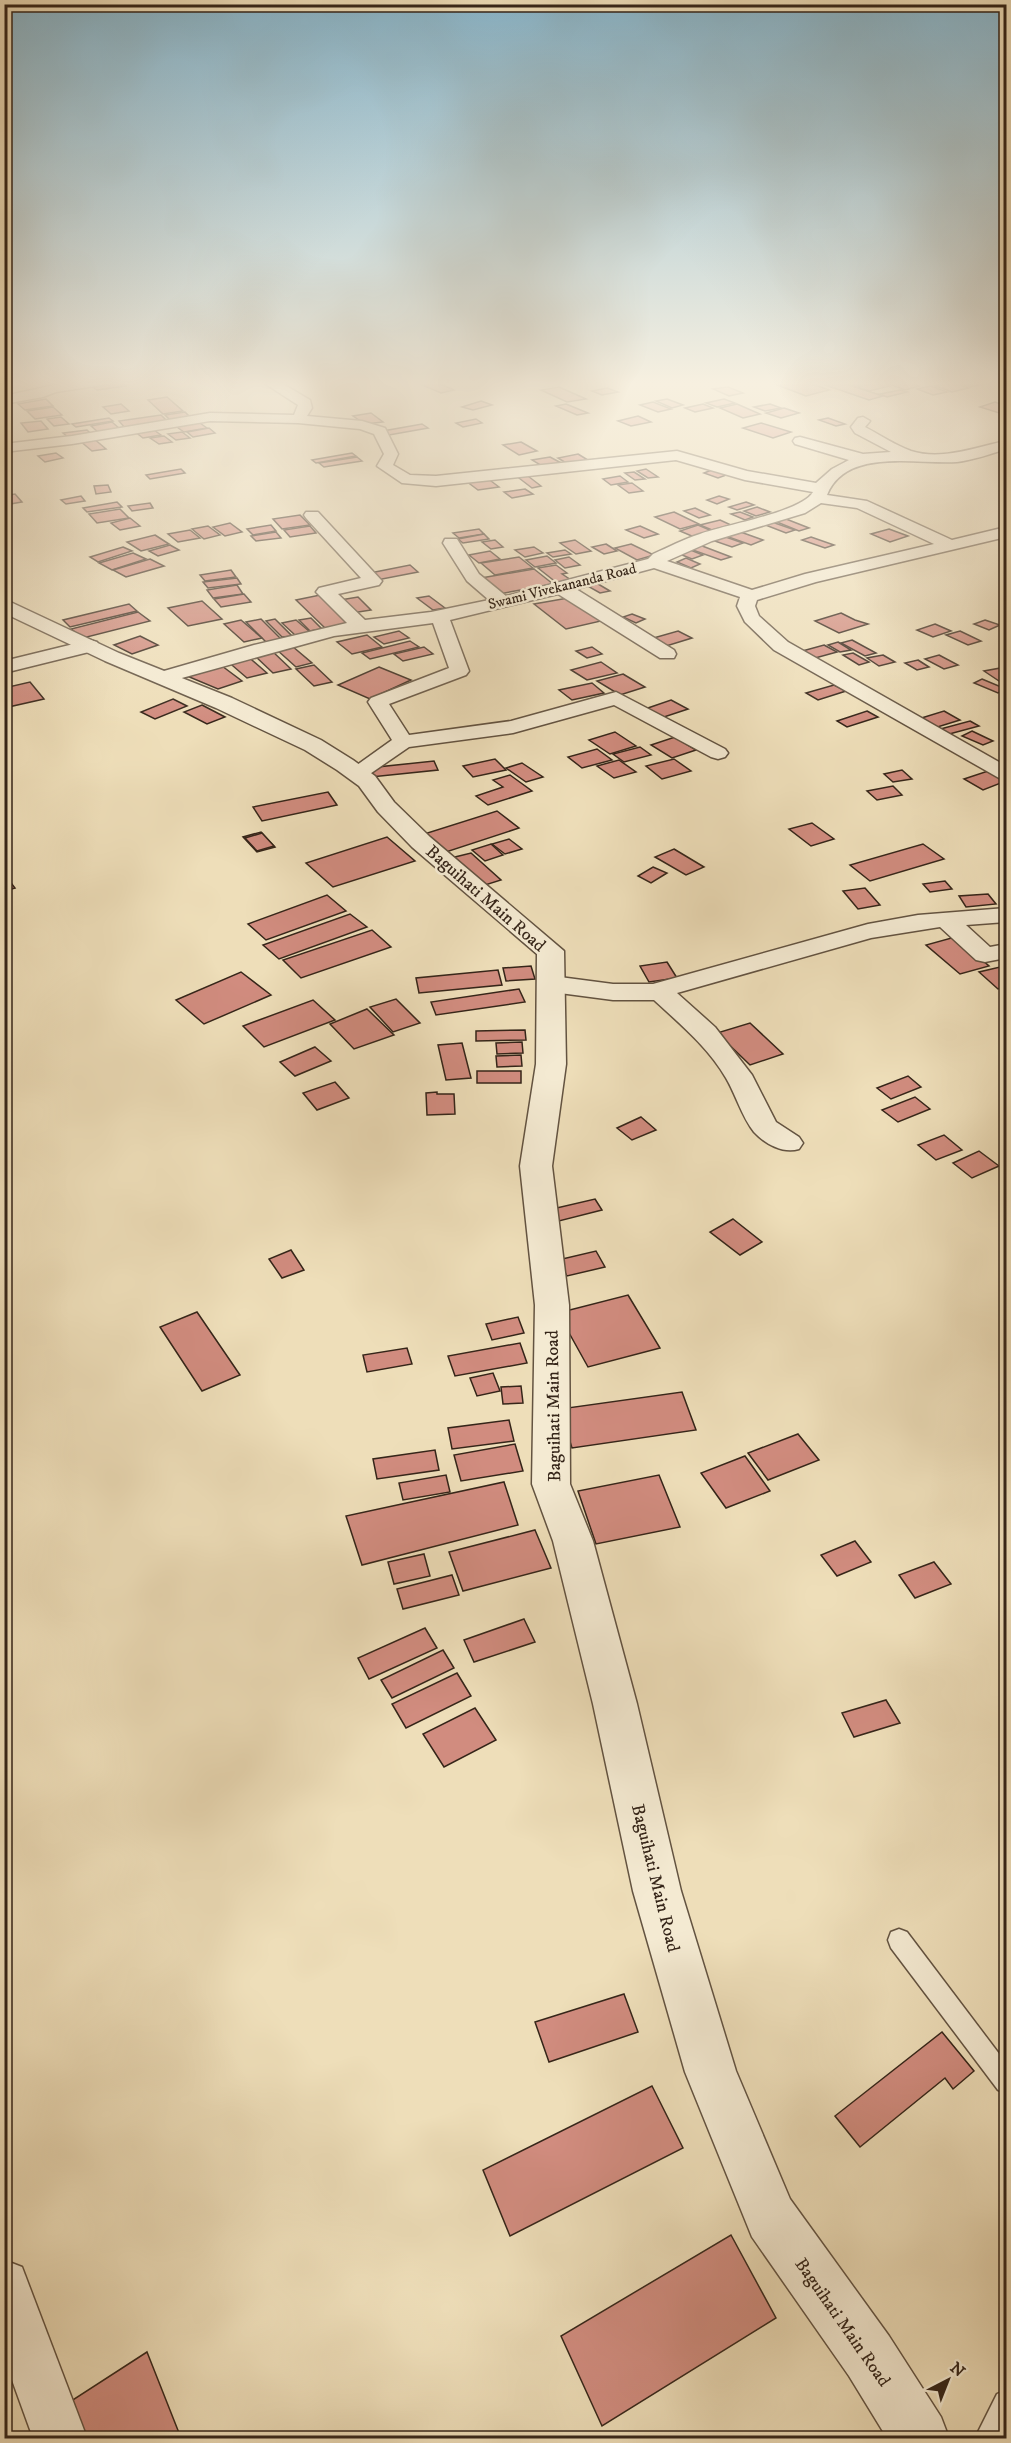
<svg xmlns="http://www.w3.org/2000/svg" width="1011" height="2443" viewBox="0 0 1011 2443" font-family="'IM FELL DW Pica',serif">
<style>
.building{fill:#d18c7f;stroke:#352519;stroke-width:1.5}
.lines{fill:none;stroke-linecap:round;stroke-linejoin:round}
.service-casing{stroke:#635341;stroke-width:3}
.minor-casing{stroke:#635341;stroke-width:3}
.tertiary-casing{stroke:#635341;stroke-width:3}
.service{fill:#f4ead2;fill-rule:evenodd}
.minor{fill:#f4ead2;fill-rule:evenodd}
.tertiary{fill:#f4ead2;fill-rule:evenodd}
.labels{text-anchor:middle;stroke-width:5;stroke-linejoin:round;paint-order:stroke}
.far-street-label{font-size:15px;fill:#352519;stroke:#f4ead2}
.street-label{font-size:18px;fill:#352519;stroke:#f4ead2}
</style>
<rect width="100%" height="100%" fill="#eedeb9"/>
<filter id="stains"><feTurbulence type="fractalNoise" baseFrequency=".00333" numOctaves="4"/><feColorMatrix values="0 0 0 0 .2 0 0 0 0 .09 0 0 0 0 .02 0 0 0 .5 -.17"/></filter>
<radialGradient id="worn" r=".72"><stop offset=".6" stop-color="#630" stop-opacity="0"/><stop offset="1" stop-color="#630" stop-opacity=".3"/></radialGradient>
<g class="building">
<polygon points="120,381 126,386 97,390 91,386"/>
<polygon points="434,381 454,390 441,393 420,384"/>
<polygon points="767,381 804,381 829,390 806,396"/>
<polygon points="837,381 883,396 869,400 822,384"/>
<polygon points="872,381 874,382 853,386 840,382"/>
<polygon points="882,381 904,381 919,386 905,390"/>
<polygon points="983,381 988,383 970,387 957,382"/>
<polygon points="878,382 889,386 869,391 857,387"/>
<polygon points="952,382 968,388 952,392 936,386"/>
<polygon points="931,386 947,392 933,395 917,389"/>
<polygon points="559,387 586,399 567,402 541,390"/>
<polygon points="728,387 743,393 729,396 713,389"/>
<polygon points="607,388 618,392 602,395 592,391"/>
<polygon points="900,390 907,392 887,397 880,394"/>
<polygon points="167,397 183,411 163,414 148,400"/>
<polygon points="46,399 53,406 25,410 18,404"/>
<polygon points="667,399 683,405 672,408 656,401"/>
<polygon points="724,399 735,403 717,407 706,403"/>
<polygon points="481,401 492,405 473,410 462,407"/>
<polygon points="653,402 671,409 658,412 640,405"/>
<polygon points="995,402 1006,406 1006,415 980,407"/>
<polygon points="121,404 129,411 111,414 103,407"/>
<polygon points="566,404 588,413 577,415 556,406"/>
<polygon points="703,404 713,408 695,412 685,408"/>
<polygon points="737,404 760,414 743,418 720,408"/>
<polygon points="770,404 781,408 765,411 754,407"/>
<polygon points="53,407 62,415 35,419 27,411"/>
<polygon points="784,408 799,413 781,418 766,413"/>
<polygon points="185,412 191,418 170,420 165,415"/>
<polygon points="371,413 383,422 365,424 353,416"/>
<polygon points="161,415 168,422 125,428 119,421"/>
<polygon points="638,416 651,422 631,426 618,421"/>
<polygon points="61,417 69,424 54,426 47,419"/>
<polygon points="109,418 113,421 76,427 72,424"/>
<polygon points="828,418 845,424 836,426 819,420"/>
<polygon points="476,419 482,423 463,427 456,423"/>
<polygon points="41,421 48,429 28,432 21,423"/>
<polygon points="197,421 207,428 184,432 174,425"/>
<polygon points="112,422 120,429 99,433 91,426"/>
<polygon points="761,423 791,432 773,438 743,428"/>
<polygon points="422,424 428,428 389,435 383,431"/>
<polygon points="151,428 161,435 143,438 134,431"/>
<polygon points="209,428 215,433 193,437 187,432"/>
<polygon points="87,430 91,434 68,437 63,433"/>
<polygon points="182,432 190,438 176,440 168,434"/>
<polygon points="164,436 172,442 159,444 150,438"/>
<polygon points="93,438 106,449 92,451 79,440"/>
<polygon points="521,442 537,451 519,455 503,445"/>
<polygon points="56,453 63,458 45,462 38,456"/>
<polygon points="352,453 356,456 316,463 312,460"/>
<polygon points="578,454 591,462 571,466 558,458"/>
<polygon points="357,457 362,461 324,467 319,463"/>
<polygon points="550,457 565,465 547,469 532,460"/>
<polygon points="181,469 185,473 150,479 146,475"/>
<polygon points="646,469 658,477 648,478 637,471"/>
<polygon points="714,469 729,474 718,478 704,473"/>
<polygon points="634,472 645,479 635,480 625,473"/>
<polygon points="524,473 541,486 532,488 515,475"/>
<polygon points="620,476 628,482 611,485 603,479"/>
<polygon points="487,478 499,487 478,490 466,481"/>
<polygon points="632,483 643,491 629,493 618,485"/>
<polygon points="108,485 111,492 96,494 94,486"/>
<polygon points="525,489 533,494 512,498 504,492"/>
<polygon points="15,494 22,502 4,505 4,496"/>
<polygon points="81,496 85,501 66,504 61,500"/>
<polygon points="719,496 729,499 717,504 707,500"/>
<polygon points="117,502 122,507 87,512 83,508"/>
<polygon points="746,502 754,505 737,510 729,507"/>
<polygon points="150,503 153,508 132,511 128,506"/>
<polygon points="757,507 770,512 756,516 744,511"/>
<polygon points="695,508 710,515 699,518 684,511"/>
<polygon points="120,509 129,518 97,523 89,514"/>
<polygon points="674,512 699,524 680,529 655,517"/>
<polygon points="740,512 753,517 745,520 731,514"/>
<polygon points="300,515 310,525 282,529 273,519"/>
<polygon points="781,517 809,528 799,531 772,520"/>
<polygon points="130,518 140,526 120,530 111,523"/>
<polygon points="720,520 731,525 712,530 700,525"/>
<polygon points="772,522 795,530 786,533 763,524"/>
<polygon points="230,523 242,532 225,536 213,527"/>
<polygon points="271,525 276,531 253,535 247,529"/>
<polygon points="698,525 712,531 694,537 680,531"/>
<polygon points="208,526 220,535 204,539 192,529"/>
<polygon points="310,526 316,533 290,537 284,530"/>
<polygon points="640,526 658,534 644,538 626,530"/>
<polygon points="479,529 484,534 459,538 453,533"/>
<polygon points="889,529 908,536 890,542 871,534"/>
<polygon points="190,530 200,538 178,542 168,534"/>
<polygon points="735,530 763,540 751,545 723,535"/>
<polygon points="276,532 281,538 256,541 251,536"/>
<polygon points="484,534 489,539 463,543 458,539"/>
<polygon points="155,535 169,544 141,551 127,542"/>
<polygon points="720,535 743,543 732,547 709,539"/>
<polygon points="811,537 834,545 825,548 802,540"/>
<polygon points="495,540 503,547 491,549 482,542"/>
<polygon points="575,540 591,551 576,554 560,543"/>
<polygon points="606,544 617,551 604,554 592,547"/>
<polygon points="631,544 654,555 637,560 615,548"/>
<polygon points="697,544 731,557 721,560 687,548"/>
<polygon points="170,545 179,550 158,556 149,551"/>
<polygon points="123,547 132,551 98,562 90,557"/>
<polygon points="534,547 543,553 525,557 515,550"/>
<polygon points="688,549 703,555 692,559 677,553"/>
<polygon points="565,550 571,554 553,557 547,553"/>
<polygon points="490,551 500,559 479,563 469,555"/>
<polygon points="133,553 146,559 112,570 99,563"/>
<polygon points="547,556 556,563 535,567 526,560"/>
<polygon points="519,557 533,568 495,575 481,563"/>
<polygon points="569,557 580,565 565,568 555,560"/>
<polygon points="686,558 700,564 691,568 677,562"/>
<polygon points="150,559 164,566 126,577 113,570"/>
<polygon points="410,565 418,572 377,580 370,573"/>
<polygon points="556,565 567,573 562,574 571,580 557,583 538,568"/>
<polygon points="534,569 553,584 499,594 481,578"/>
<polygon points="231,570 236,577 205,581 200,575"/>
<polygon points="237,578 241,584 208,588 203,582"/>
<polygon points="593,581 610,591 600,593 584,584"/>
<polygon points="237,585 243,594 213,598 207,590"/>
<polygon points="244,594 251,602 221,607 214,599"/>
<polygon points="320,595 350,623 325,628 296,600"/>
<polygon points="429,596 445,608 433,610 417,598"/>
<polygon points="358,597 371,610 352,613 340,600"/>
<polygon points="568,598 601,621 566,629 534,604"/>
<polygon points="202,601 222,619 188,626 168,608"/>
<polygon points="129,604 137,611 70,627 63,620"/>
<polygon points="138,612 150,621 83,638 71,629"/>
<polygon points="841,613 855,620 868,624 839,633 815,621"/>
<polygon points="632,614 645,619 636,623 623,617"/>
<polygon points="311,618 322,629 310,631 299,620"/>
<polygon points="261,619 281,639 266,642 246,622"/>
<polygon points="275,619 292,636 282,637 266,621"/>
<polygon points="241,620 262,638 244,642 224,624"/>
<polygon points="296,620 310,632 295,635 282,623"/>
<polygon points="985,620 1000,625 989,630 974,624"/>
<polygon points="935,624 951,631 933,637 917,630"/>
<polygon points="399,631 409,638 384,644 374,637"/>
<polygon points="678,631 692,638 663,647 650,639"/>
<polygon points="960,631 981,641 968,645 946,635"/>
<polygon points="367,635 382,647 352,654 337,642"/>
<polygon points="140,636 158,645 132,654 114,645"/>
<polygon points="852,640 876,653 865,656 841,643"/>
<polygon points="410,641 419,647 370,659 362,653"/>
<polygon points="838,642 851,650 840,652 828,645"/>
<polygon points="824,645 837,652 808,660 795,653"/>
<polygon points="292,646 312,663 296,667 276,649"/>
<polygon points="424,647 433,654 403,661 394,654"/>
<polygon points="592,647 602,654 587,658 576,651"/>
<polygon points="271,650 291,669 273,673 253,654"/>
<polygon points="853,653 869,662 859,665 843,655"/>
<polygon points="246,655 267,673 247,678 226,660"/>
<polygon points="883,655 895,662 879,666 867,658"/>
<polygon points="939,655 958,665 944,669 925,659"/>
<polygon points="918,660 929,667 917,670 905,663"/>
<polygon points="601,662 617,673 587,680 571,670"/>
<polygon points="218,663 242,681 218,689 187,676"/>
<polygon points="314,665 332,682 314,686 296,669"/>
<polygon points="379,667 411,680 370,699 338,685"/>
<polygon points="1006,667 1005,685 984,671"/>
<polygon points="623,674 645,687 620,695 597,681"/>
<polygon points="982,679 1006,689 998,693 974,683"/>
<polygon points="30,682 44,699 4,708 4,688"/>
<polygon points="592,683 604,693 572,700 559,690"/>
<polygon points="834,685 846,691 818,700 806,693"/>
<polygon points="173,699 187,706 155,719 141,712"/>
<polygon points="671,700 688,709 661,718 645,709"/>
<polygon points="202,705 225,717 207,724 184,712"/>
<polygon points="867,711 878,717 847,727 837,721"/>
<polygon points="944,711 960,720 931,729 915,720"/>
<polygon points="970,721 979,726 942,736 933,731"/>
<polygon points="972,731 993,741 983,745 962,736"/>
<polygon points="615,732 636,746 610,754 589,740"/>
<polygon points="675,737 696,750 672,758 651,745"/>
<polygon points="640,747 651,755 624,762 613,754"/>
<polygon points="597,749 612,760 582,768 568,757"/>
<polygon points="495,759 506,770 473,777 463,766"/>
<polygon points="674,759 691,771 662,779 646,766"/>
<polygon points="619,760 636,772 614,778 597,766"/>
<polygon points="434,761 438,770 371,777 368,768"/>
<polygon points="522,763 543,777 526,782 506,768"/>
<polygon points="902,770 912,779 893,782 884,774"/>
<polygon points="988,771 1006,781 983,790 964,779"/>
<polygon points="510,775 532,791 488,805 476,796 503,787 493,780"/>
<polygon points="893,786 902,795 877,800 867,791"/>
<polygon points="328,792 337,805 262,821 253,807"/>
<polygon points="497,811 519,828 443,853 421,835"/>
<polygon points="812,823 834,839 811,846 789,829"/>
<polygon points="261,832 275,847 257,852 243,837"/>
<polygon points="262,833 274,846 257,851 245,838"/>
<polygon points="387,837 415,861 333,887 306,863"/>
<polygon points="509,839 522,849 505,854 492,844"/>
<polygon points="491,844 503,855 485,861 472,850"/>
<polygon points="923,844 944,859 870,881 850,865"/>
<polygon points="674,849 704,867 686,875 655,857"/>
<polygon points="471,853 501,880 482,886 451,858"/>
<polygon points="653,867 667,873 651,883 638,876"/>
<polygon points="5,875 15,888 4,891"/>
<polygon points="945,881 952,889 930,892 923,884"/>
<polygon points="865,888 880,905 858,909 843,891"/>
<polygon points="988,894 996,904 966,907 959,896"/>
<polygon points="327,895 346,911 266,940 248,924"/>
<polygon points="350,914 367,927 279,959 263,945"/>
<polygon points="372,930 391,947 301,978 283,960"/>
<polygon points="955,937 989,966 960,974 926,945"/>
<polygon points="667,962 677,978 649,982 640,966"/>
<polygon points="531,966 535,979 506,981 503,968"/>
<polygon points="1000,967 1006,974 1006,987 998,989 979,972"/>
<polygon points="498,970 502,985 419,993 416,978"/>
<polygon points="241,972 271,995 204,1024 176,1000"/>
<polygon points="519,989 525,1002 436,1015 431,1002"/>
<polygon points="396,999 420,1023 393,1032 370,1007"/>
<polygon points="313,1000 335,1020 264,1047 243,1026"/>
<polygon points="367,1009 394,1035 354,1049 330,1024"/>
<polygon points="750,1023 783,1054 750,1065 717,1033"/>
<polygon points="525,1030 526,1040 476,1041 476,1031"/>
<polygon points="522,1042 523,1053 497,1054 496,1043"/>
<polygon points="462,1043 471,1078 446,1080 438,1045"/>
<polygon points="315,1047 331,1061 295,1076 280,1062"/>
<polygon points="521,1055 522,1066 497,1067 496,1056"/>
<rect x="477" y="1071" width="44" height="12"/>
<polygon points="908,1076 921,1087 891,1099 877,1088"/>
<polygon points="335,1082 349,1098 317,1110 303,1093"/>
<polygon points="437,1092 437,1094 454,1094 455,1114 427,1115 426,1093"/>
<polygon points="915,1097 930,1109 898,1122 882,1110"/>
<polygon points="641,1117 656,1130 632,1140 617,1128"/>
<polygon points="944,1135 962,1150 936,1160 918,1145"/>
<polygon points="979,1151 999,1166 972,1178 953,1163"/>
<polygon points="595,1199 602,1210 555,1222 548,1210"/>
<polygon points="733,1219 762,1242 740,1255 710,1232"/>
<polygon points="291,1250 304,1270 282,1278 269,1259"/>
<polygon points="596,1251 605,1267 567,1276 558,1260"/>
<polygon points="628,1295 660,1348 588,1367 558,1313"/>
<polygon points="197,1312 240,1375 202,1391 160,1327"/>
<polygon points="518,1317 524,1333 492,1340 486,1324"/>
<polygon points="520,1343 527,1363 455,1376 448,1356"/>
<polygon points="407,1348 412,1364 367,1372 363,1355"/>
<polygon points="493,1373 500,1391 477,1396 470,1378"/>
<polygon points="521,1386 523,1403 503,1404 501,1387"/>
<polygon points="682,1392 696,1430 572,1448 560,1409"/>
<polygon points="509,1420 514,1441 452,1449 448,1428"/>
<polygon points="798,1434 819,1460 768,1480 748,1453"/>
<polygon points="515,1444 523,1471 461,1481 454,1455"/>
<polygon points="435,1450 439,1470 377,1479 373,1459"/>
<polygon points="745,1456 770,1491 726,1508 701,1473"/>
<polygon points="446,1475 450,1492 403,1500 399,1483"/>
<polygon points="659,1475 680,1527 596,1544 578,1491"/>
<polygon points="504,1482 518,1525 362,1565 346,1516"/>
<polygon points="535,1530 551,1568 463,1591 449,1552"/>
<polygon points="855,1541 871,1562 837,1576 821,1555"/>
<polygon points="424,1554 430,1576 394,1584 388,1562"/>
<polygon points="934,1562 951,1584 915,1598 899,1575"/>
<polygon points="452,1575 459,1595 403,1609 397,1589"/>
<polygon points="524,1619 535,1642 474,1662 464,1640"/>
<polygon points="425,1628 437,1648 369,1679 358,1658"/>
<polygon points="443,1650 454,1668 392,1698 381,1680"/>
<polygon points="457,1673 471,1696 406,1728 392,1704"/>
<polygon points="886,1700 900,1723 854,1737 842,1713"/>
<polygon points="475,1708 496,1740 444,1767 423,1734"/>
<polygon points="624,1994 638,2032 549,2062 535,2022"/>
<polygon points="942,2032 974,2071 953,2089 945,2078 860,2147 835,2116"/>
<polygon points="652,2086 683,2148 510,2236 483,2170"/>
<polygon points="731,2235 776,2318 602,2426 561,2336"/>
<polygon points="147,2352 181,2438 81,2438 68,2403"/>
</g>
<g class="lines">
<g class="service-casing">
<g id="service">
<polygon points="899,1929 907,1932 1006,2063 1006,2094 998,2090 891,1948 888,1940 891,1932"/>
<polygon points="1006,2390 1006,2430 1002,2438 975,2438 997,2394"/>
</g>
</g>
<g class="minor-casing">
<g id="minor">
<polygon points="73,381 109,381 102,385 56,392 43,397 4,404 4,396"/>
<path d="M261 381H278L310 400 312 408 307 416 362 421 385 428 398 454 393 465 410 475 436 476 677 451 747 471 816 483 832 469 849 460 795 444 793 441 795 438 800 437 863 454 891 452 855 433 851 427 858 418 863 417 870 421 865 427C880 435 895 445 911 451 942 461 976 447 1006 441V449C991 454 973 460 957 462 918 465 846 447 827 495L867 501 952 540 1006 527V537L816 582 757 600 755 606 759 616 788 642 1006 766V780L999 778 774 650 745 622 737 606 740 597 654 568 576 589 674 650 676 654 674 658H660L558 594 450 620 469 671 466 675 389 704 409 735 511 721 616 692 725 749 728 753 725 757 718 759 711 757 614 705 513 733 409 747 364 778 357 780 350 778 346 774 350 770 392 740 368 702 371 698 449 668 433 623 334 636 171 681H157L154 677 157 673 254 645 347 623 316 592 319 588 361 578 306 518 304 515 306 512H318L382 581 379 585 338 594 365 620 431 612 489 600 467 581 443 543 445 539H457L479 574 506 596 648 559 653 554C669 547 684 539 700 534 724 525 802 512 813 492L745 480 676 460 436 486 402 483 377 466 384 454 374 434 360 429 298 423 210 421 72 444 4 452V444L72 436 210 413 294 415 298 405ZM821 503 857 508 934 544 805 574 752 590 667 561 712 541 805 513Z"/>
<polygon points="90,640 97,642 99,646 97,650 4,673 4,661"/>
<path d="M1006 908V922L966 925 990 947 1006 944V958L985 962 976 960 940 927 871 938 677 993 715 1027 752 1075 776 1122 799 1137 803 1143 799 1149C783 1154 765 1144 754 1132 742 1117 736 1095 726 1078 708 1047 680 1024 654 1000H613L552 992 543 989 539 984 543 979 552 976 613 984H653L868 924 918 915Z"/>
<polygon points="4,2260 22,2267 87,2438 33,2438 4,2358"/>
</g>
</g>
<g class="tertiary-casing">
<polygon id="tertiary" points="4,599 119,653 232,698 321,740 353,760 375,776 394,802 430,837 564,951 566,1064 552,1166 569,1305 570,1484 593,1541 637,1704 681,1891 736,2071 790,2199 889,2336 941,2417 949,2438 887,2438 849,2376 752,2237 685,2072 633,1891 593,1704 553,1541 532,1484 535,1305 520,1166 536,1064 537,954 412,847 378,812 359,786 337,770 305,750 216,708 105,661 4,613"/>
</g>
<use href="#service" class="service"/>
<use href="#minor" class="minor"/>
<use href="#tertiary" class="tertiary"/>
</g>
<linearGradient id="sky" x2="0" y2="1"><stop stop-color="#89b8cf"/><stop offset="0.53" stop-color="#f7f0e0"/><stop offset="1" stop-color="#f7f0e0" stop-opacity="0"/></linearGradient>
<rect width="1011" height="723" fill="url(#sky)"/>
<g class="labels">
<g class="far-street-label">
<text transform="translate(562 586) rotate(-14)" y="5">Swami Vivekananda Road</text>
</g>
<g class="street-label">
<text transform="translate(486 898) rotate(41)" y="6">Baguihati Main Road</text>
<text transform="translate(553 1406) rotate(-91)" y="6">Baguihati Main Road</text>
<text transform="translate(656 1878) rotate(76)" y="6">Baguihati Main Road</text>
<text transform="translate(843 2322) rotate(55)" y="6">Baguihati Main Road</text>
</g>
</g>
<rect width="1011" height="2443" fill="none" stroke="#eedeb9" stroke-width="24"/>
<rect x="6" y="6" width="999" height="2431" fill="none" stroke="#352519" stroke-width="3"/>
<rect x="12" y="12" width="987" height="2419" fill="none" stroke="#352519" stroke-width="1.5"/>
<g transform="translate(948 2380) rotate(42)" stroke="#f4ead2" stroke-width="4.5" paint-order="stroke">
<path d="M0-4.5L10 22L0 15L-10 22Z" fill="#352519"/>
<text y="-9" font-size="16" font-weight="bold" text-anchor="middle" fill="#352519">N</text>
</g>
<rect width="100%" height="100%" filter="url(#stains)"/>
<rect width="100%" height="100%" fill="url(#worn)"/>
</svg>
